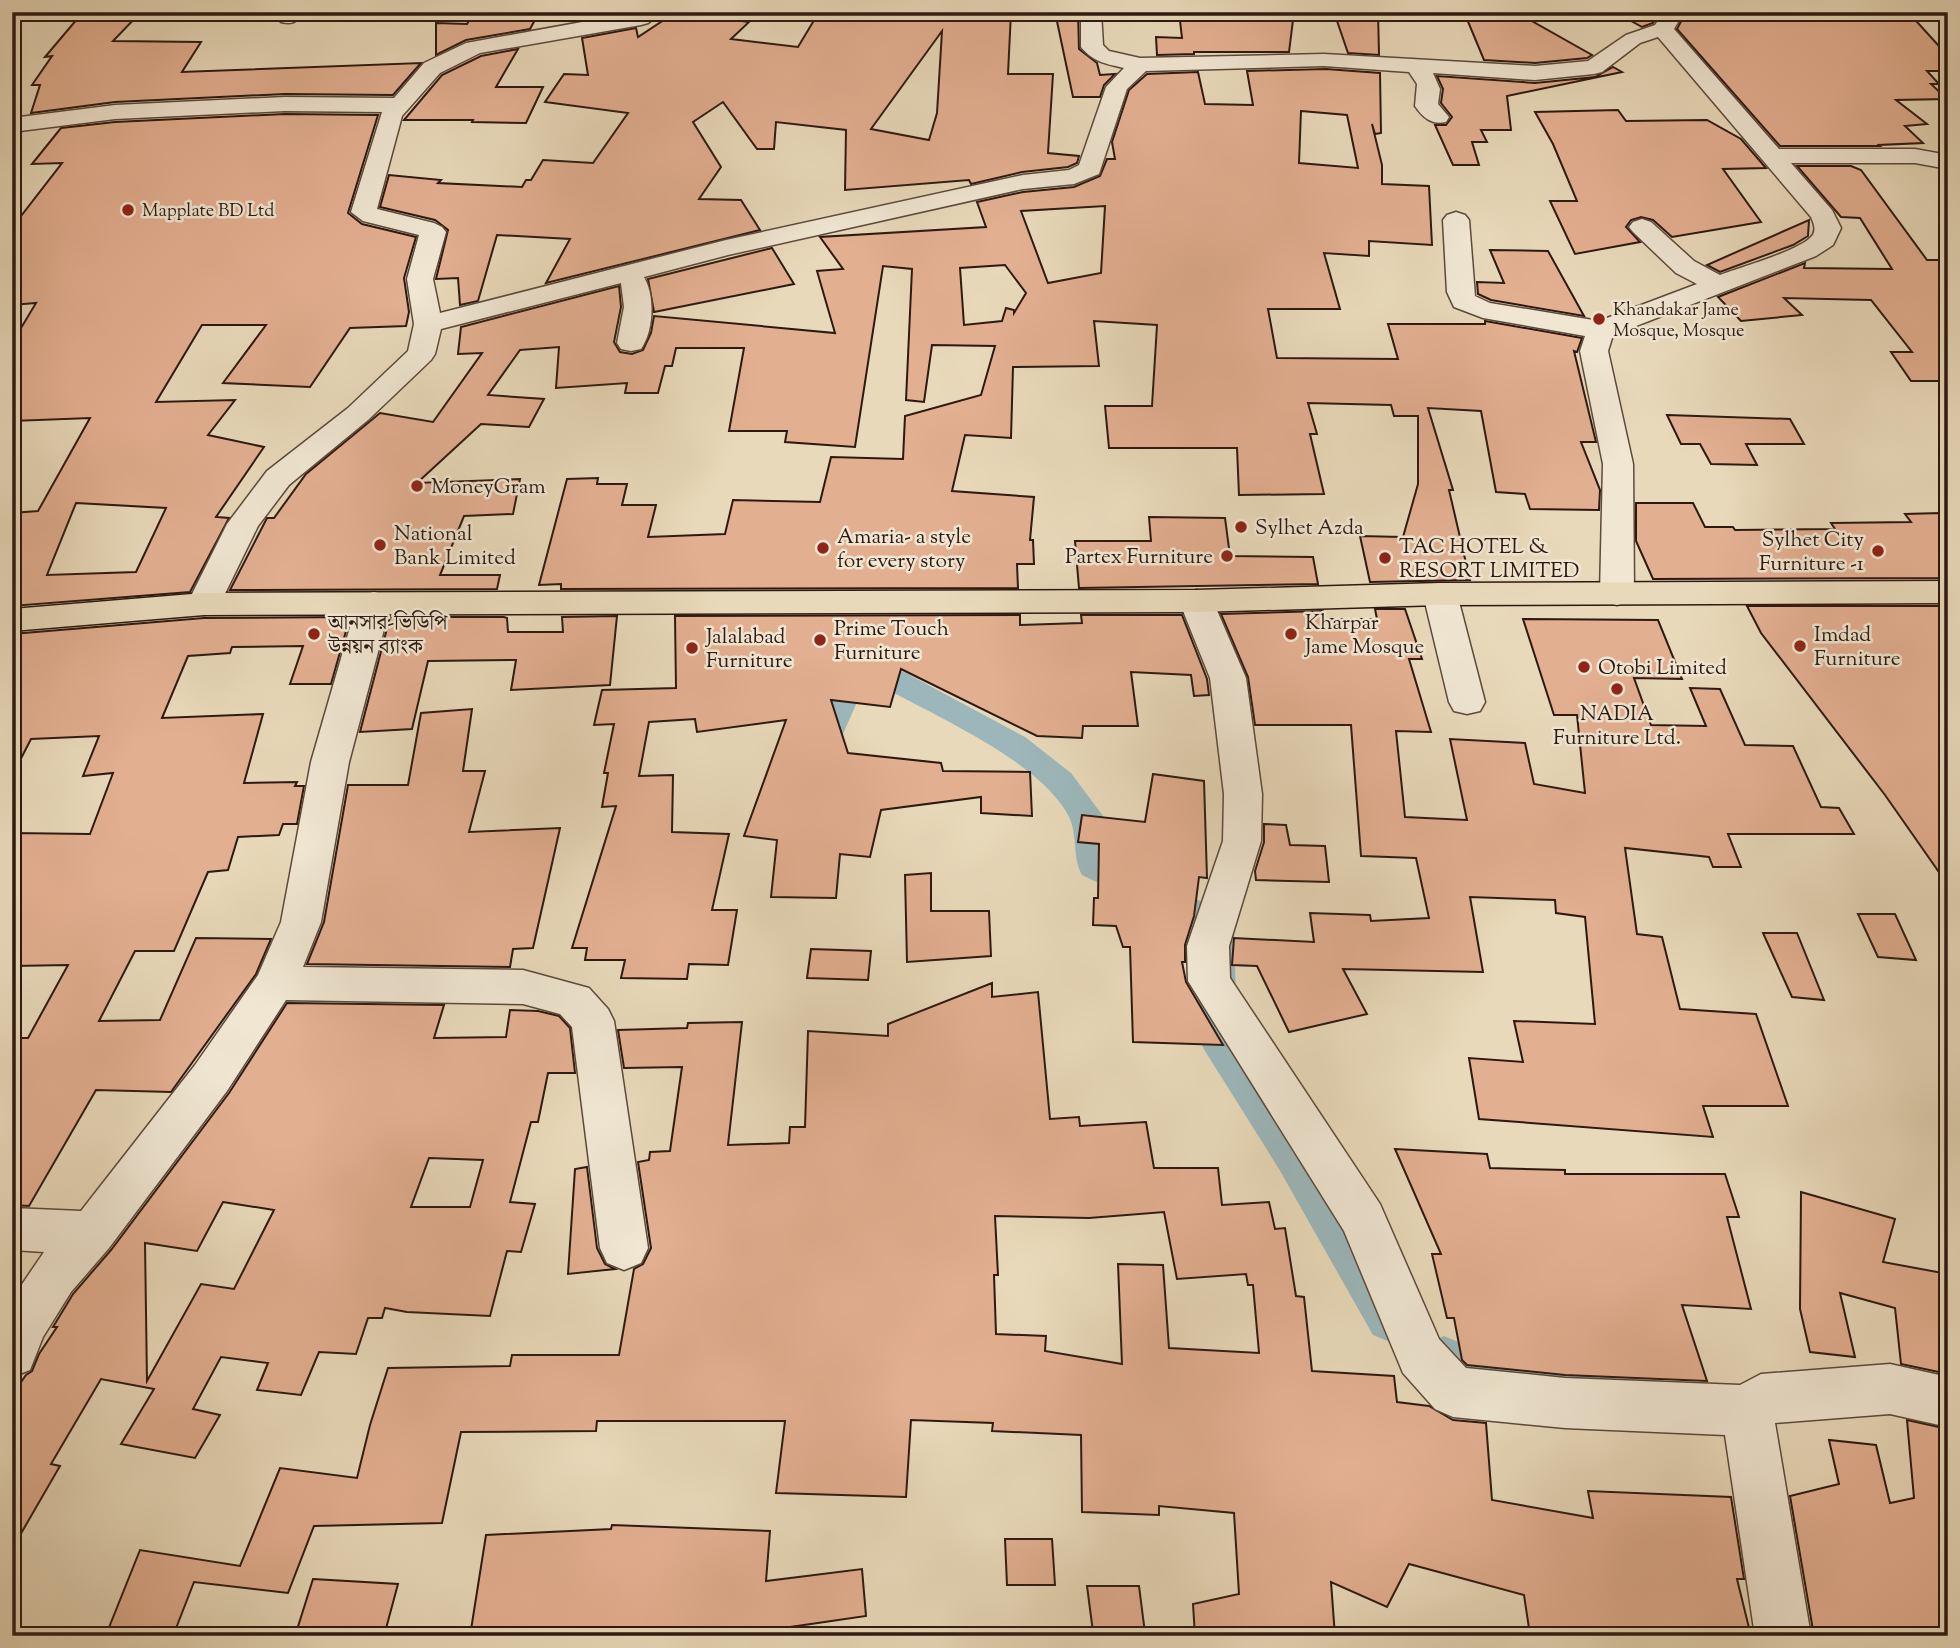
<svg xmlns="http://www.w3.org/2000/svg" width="1960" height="1648" viewBox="0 0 1960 1648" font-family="'Sorts Mill Goudy','Noto Serif Bengali',serif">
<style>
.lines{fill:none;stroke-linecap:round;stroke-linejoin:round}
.canal{fill:#9cb7bb;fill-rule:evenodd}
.building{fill:#e3af91;stroke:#2d1911;stroke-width:2;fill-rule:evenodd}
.minor-casing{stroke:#5c493b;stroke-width:3}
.highway-casing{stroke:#2d1911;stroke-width:3}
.minor{fill:#f0e6d2;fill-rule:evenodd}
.highway{fill:#e8d9ba;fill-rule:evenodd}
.poi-dot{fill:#8f2418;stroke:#f0e6d2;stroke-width:2.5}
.labels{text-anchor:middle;stroke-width:5;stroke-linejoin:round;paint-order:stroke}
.far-poi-label{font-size:18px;fill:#2d1911;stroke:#f0e6d2;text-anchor:start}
.poi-label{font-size:21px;fill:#2d1911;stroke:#f0e6d2;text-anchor:start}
</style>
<rect width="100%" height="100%" fill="#e8d9ba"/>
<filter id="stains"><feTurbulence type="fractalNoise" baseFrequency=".00286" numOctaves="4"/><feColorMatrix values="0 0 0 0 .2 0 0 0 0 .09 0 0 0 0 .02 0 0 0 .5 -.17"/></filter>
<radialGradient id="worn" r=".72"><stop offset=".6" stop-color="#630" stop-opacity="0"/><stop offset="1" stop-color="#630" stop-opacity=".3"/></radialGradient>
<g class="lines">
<g class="canal">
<path d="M855 662 904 672 1025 737 1071 773 1103 816 1110 859 1228 914 1234 924 1237 1037 1307 1145 1403 1307 1409 1321 1403 1335 1388 1341 1373 1335 1279 1169 1205 1051 1199 1040 1198 931 1082 875C1072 857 1078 835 1069 817 1043 763 937 717 885 688L865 684 843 734 832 737 788 730 783 722 788 714 799 711 822 714 844 665Z"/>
<polygon points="1444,1336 1470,1347 1642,1362 1658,1368 1664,1383 1658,1398 1642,1404 1466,1389 1429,1372 1422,1357 1429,1342"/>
</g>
</g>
<g class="building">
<polygon points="83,12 141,12 113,41 201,42 182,72 421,63 393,95 285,94 115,102 31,113 40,85 32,85 52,56 45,57"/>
<path d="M676 12 749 22 731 39 798 47 819 12H1011L1008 74H1053L1048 153 1079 156 1077 163 1068 167 1022 172 971 184 969 180 845 190 846 130 776 122 774 149H757L723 102 693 122 721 167 699 199 741 200 760 230 546 283 570 239 497 235 478 301 460 305 458 278 436 279 448 230 435 220 380 207 389 175 441 180 438 183 522 187 526 180H531L543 160 593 163 628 113 545 102 564 74 588 75 582 38 636 28 638 37ZM942 31 937 113 929 140 871 129Z"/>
<polygon points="1055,12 1078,12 1079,49 1097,63 1100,75 1115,74 1104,85 1100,97 1073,97"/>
<polygon points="1179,12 1294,12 1289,52 1194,52 1194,54 1157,55 1156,37 1182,38"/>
<polygon points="1342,12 1378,12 1379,55 1348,53 1335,15 1343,16"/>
<polygon points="1464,12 1516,12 1592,55 1587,58 1535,63 1484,60"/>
<polygon points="1615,12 1661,12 1653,23 1642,27"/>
<polygon points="1686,12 1908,12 1948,56 1948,71 1927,71 1939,84 1931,84 1947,99 1896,100 1927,124 1905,126 1923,143 1879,145 1880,146 1780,146 1677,29"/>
<polygon points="536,18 530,29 466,40 436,55 436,23 467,24 470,19"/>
<polygon points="518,49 496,87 543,87 526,123 472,122 473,120 404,120 442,75 481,56"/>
<polygon points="1613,67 1622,72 1507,96 1511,130 1481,130 1487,142 1472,142 1479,165 1453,165 1435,125 1446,125 1452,117 1441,103 1443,89 1437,76 1535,83 1595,77"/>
<path d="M1326 69 1380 73 1381 133 1375 134 1372 124 1382 165V184L1429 186 1432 245 1369 241V256L1324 253 1340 309H1268L1277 358 1398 359 1388 324H1485V321L1582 338 1577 352 1574 351 1596 442H1581L1600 490 1599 510 1530 509 1525 494 1496 492 1481 411 1428 408 1453 490H1449L1470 580 1370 582 1360 536 1403 537 1418 484V416H1394L1391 405 1308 403 1317 434H1310L1324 494 1239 495 1237 448H1109L1105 406H1152L1157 325 1094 321 1099 366 1013 367 1011 438 965 435 952 491 1034 497 1030 540H1033L1034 564H1017L1018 588 561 589V584L539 585 567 479 598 478 597 484H627L622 505H656L648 537 725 534 733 500 820 502 831 457 903 459 905 416 981 395 995 346 932 345 924 402 906 400 912 269 883 266 855 447 785 442 787 431H729L744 348H676L672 366H665L658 393H625L627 383 556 388 559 347 520 350 488 395 544 399 529 427 481 424 417 483 520 479 513 514 464 516 440 575H500L497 589 230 590 267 518H274L306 474 380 413 433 422 482 353 458 354 461 327 619 286 621 307 614 342 620 352 632 354 643 350 651 333 654 316 835 333 817 271 843 269 820 237 986 227 977 202 1023 192 1074 187 1100 176 1107 159H1115L1112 142 1129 90 1147 74 1198 72 1205 104 1253 105 1247 71ZM1301 111 1347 115 1358 168 1299 163ZM1105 206 1101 273 1048 283 1021 211ZM1005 265 1026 293 1014 313V310L1006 308 1002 321 964 325 960 268Z"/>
<polygon points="1618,110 1626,121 1707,120 1741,139 1766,168 1723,169 1761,222 1672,237 1653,220 1641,217 1631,220 1626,227 1640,242 1575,254 1550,201 1577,201 1553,144 1535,112"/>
<path d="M285 114 378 115 348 213 362 224 416 237 404 278 409 312 406 326 350 328 310 387 223 383 266 325H202L156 402 235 400 208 435 264 447 216 517 229 518 190 592 12 606V513L38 511 90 418 12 421V343L36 303 12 305V216H21L62 163 32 164 61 128 115 122ZM76 503 166 508 136 572 47 575Z"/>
<polygon points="1797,166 1851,166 1861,170 1927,260 1948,260 1948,381 1911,381 1891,352 1912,352 1871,300 1784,298 1802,315 1741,321 1718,297 1805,263 1804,268 1892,269 1860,218 1841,217"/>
<polygon points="1809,220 1808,236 1793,245 1720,272 1707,265"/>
<polygon points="772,248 794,284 654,312 648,279"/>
<polygon points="1490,250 1548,251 1584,316 1491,300 1478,294 1477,282 1504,283"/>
<polygon points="1667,415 1790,419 1804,444 1746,444 1757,465 1711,464 1700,444 1681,444"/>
<polygon points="1636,503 1693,503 1705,527 1733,527 1735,530 1835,529 1831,523 1911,522 1905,514 1941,513 1948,523 1948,578 1653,579 1636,541"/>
<polygon points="1149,517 1225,518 1230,556 1313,557 1318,584 1079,588 1075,541 1151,541"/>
<polygon points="1747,606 1948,606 1948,885 1885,795 1761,633"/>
<polygon points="1375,609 1405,609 1422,659 1409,659 1431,732 1396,731 1405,817 1467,820 1450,739 1525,743 1534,784 1585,793 1577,715 1554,715 1523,619 1658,620 1682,679 1634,678 1651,725 1706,726 1690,688 1720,689 1745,745 1793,746 1821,807 1839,808 1854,834 1728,834 1741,867 1713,867 1709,857 1625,848 1637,934 1662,937 1680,1009 1756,1014 1788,1106 1703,1106 1713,1137 1479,1119 1469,1058 1523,1062 1514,1021 1595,1024 1585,917 1556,913 1555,900 1470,897 1483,972 1343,969 1367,1014 1289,1032 1257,966 1232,965 1234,938 1314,942 1310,913 1370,915 1371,921 1429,918 1416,858 1361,856 1351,725 1255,725 1248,677 1221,614 1323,611 1325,619 1377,619"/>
<polygon points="1020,615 1020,625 1082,623 1081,615 1182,615 1207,679 1209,695 1194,696 1191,675 1131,672 1138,726 1083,726 1082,738 1037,736 901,669 890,707 831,700 848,753 941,763 943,771 1030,772 1032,816 981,813 981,797 881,810 870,857 840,854 836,898 771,897 777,840 744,836 786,720 697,732 695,719 649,722 639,776 673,775 672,832 729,834 712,910 737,910 728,965 689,964 687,979 621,978 625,960 585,960 587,948 572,948 616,806 602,807 608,773 604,773 614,724 594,725 602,690 676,688 675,616"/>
<polygon points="617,616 610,685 511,690 516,660 428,661 412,729 360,732 390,617 504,617 507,618 508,632 563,632 562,617"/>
<polygon points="350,617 331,684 290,684 303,646 232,647 230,653 188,656 162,718 263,714 244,783 297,782 295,786 304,786 297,824 283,824 279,835 238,837 228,870 208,872 174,951 135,951 99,1021 160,1020 196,938 271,939 256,974 171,1092 96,1090 29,1206 12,1205 12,1038 28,1038 68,965 12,966 12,833 90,834 113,773 83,776 99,736 31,739 12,776 12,634 204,618"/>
<polygon points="472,709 463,771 485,771 469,832 560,828 533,948 513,949 510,967 307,964 324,922 348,785 408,785 421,713"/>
<polygon points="1153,774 1204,781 1207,878 1199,877 1194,916 1185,945 1185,962 1182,962 1186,982 1223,1045 1133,1042 1130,947 1123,947 1116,926 1093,925 1094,898 1098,898 1099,844 1078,842 1082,815 1145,822"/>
<polygon points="1264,824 1286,825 1290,845 1325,846 1329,882 1256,880 1255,871 1264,842"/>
<polygon points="931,873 931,911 989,911 991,956 907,962 905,875"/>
<polygon points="1858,914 1895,914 1916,960 1878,957"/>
<polygon points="1763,933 1797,933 1824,1000 1792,997"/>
<polygon points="811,949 871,951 868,980 807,978"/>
<path d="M992 983V997L1038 992 1050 1119 1079 1117 1080 1126 1146 1122 1154 1168H1218L1222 1205 1269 1202 1275 1229 1285 1228 1296 1296 1304 1297 1312 1371 1394 1376 1397 1402 1429 1406 1453 1420 1486 1423 1492 1500 1593 1518 1588 1491 1731 1497 1744 1579H1737L1751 1636 1530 1635 1524 1595 1409 1564 1387 1607 1331 1582 1335 1636H1195L1193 1604 1239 1594 1234 1513 1159 1506V1515L1082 1512 1081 1435 992 1431 993 1423 911 1420 906 1497 776 1493 785 1421H597L596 1431 461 1432 442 1523 314 1526 288 1593 194 1582 173 1636 108 1630 140 1550 240 1566 280 1468 357 1478 370 1425 388 1368 510 1366 512 1355H619L634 1269 643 1264 651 1248 638 1162 649 1160 650 1152 670 1151 682 1067 624 1068 618 1030 687 1028 688 1023 742 1022 728 1145 789 1143 790 1127H805L808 1031 888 1036V1024ZM1164 1212 1177 1279 1246 1274 1248 1285H1253L1259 1353 1169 1348 1163 1265 1118 1264 1122 1364 1045 1351 1046 1336 996 1334 994 1275H998L995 1216 1089 1218Z"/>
<path d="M287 1003 444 1005 434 1038 506 1037 510 1010 538 1011 559 1016 570 1028 575 1073H548L538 1122H531L510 1202 535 1204 521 1252 507 1251 490 1316 407 1312 385 1308 382 1318H368L356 1354 319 1352 301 1395 257 1390 268 1363 221 1357 193 1409 220 1415 195 1458 121 1444 154 1389 101 1379 51 1464 60 1466 12 1549V1395L26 1375 32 1371 39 1354 57 1327H53L73 1294 111 1250 229 1093ZM429 1158 483 1160 470 1207H411ZM223 1202 274 1210 234 1289 201 1284 147 1381 145 1243 197 1251Z"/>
<polygon points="1395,1149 1487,1154 1490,1168 1565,1170 1565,1174 1725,1174 1739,1217 1727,1217 1751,1309 1682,1305 1707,1381 1565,1375 1467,1365 1462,1360 1454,1318 1447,1318 1432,1254 1441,1254"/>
<polygon points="587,1167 597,1248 605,1264 615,1269 568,1274 575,1169"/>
<polygon points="1801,1192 1895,1219 1883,1262 1948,1274 1948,1374 1901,1364 1895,1308 1840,1293 1855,1357 1810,1352 1800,1309"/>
<polygon points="1907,1420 1948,1429 1948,1636 1814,1636 1790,1496 1839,1484 1829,1440 1876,1445 1890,1503 1914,1498"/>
<polygon points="612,1525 770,1531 766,1581 862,1569 866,1616 777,1629 776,1636 470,1636 486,1535 611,1529"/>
<polygon points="1005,1539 1052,1539 1055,1585 1007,1585"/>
<polygon points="313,1579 398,1584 384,1636 295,1636"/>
<polygon points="1087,1586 1139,1586 1145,1633 1093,1632"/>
</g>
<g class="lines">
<g class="minor-casing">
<g id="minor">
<path d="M282 12H303C297 22 292 25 281 22L278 18Z"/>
<path d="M637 12H662L648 23 641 25 480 53 440 73 402 116 377 209 434 223 442 227 446 232 433 279 440 313 726 240 1023 175 1069 170 1079 165 1106 87 1124 68C1107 64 1093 62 1081 47V12H1101L1103 45 1109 51 1140 58 1324 54 1535 66 1588 61 1626 35 1655 25 1664 12H1684L1674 29 1779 149H1915L1948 155V169L1915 163H1791L1832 210 1841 228 1833 245 1816 256 1613 335 1608 351 1633 464 1634 594 1629 602 1617 605 1605 602 1600 594 1603 464 1580 351 1585 336 1483 318 1454 307 1447 292 1443 220 1447 215 1456 212 1465 215 1469 220 1475 296 1490 303 1599 321 1697 284 1676 273 1633 232 1629 227 1633 222 1642 219 1651 222 1694 261 1720 275C1741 267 1798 251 1811 237 1817 231 1814 224 1811 217L1658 37 1640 43 1602 72 1594 74 1535 80 1433 73 1440 89 1438 104 1449 117 1446 122C1432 125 1423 118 1415 106L1417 84 1409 72 1324 66 1146 71 1127 89 1099 174 1074 184 1023 189 728 255 644 277C655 296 654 330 641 349L631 351 621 349 617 343 624 307 621 283 441 329 435 354 431 360 368 420 289 485 258 526 216 612 204 615 192 612 187 604 227 524 267 471 348 408 408 351 414 324 407 279 419 235 363 221 351 212 382 112 285 111 115 119 12 132V118L115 105 285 97 394 98 424 63 466 43Z"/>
<polygon points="1440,583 1452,586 1457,594 1485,702 1480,711 1467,714 1454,711 1449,702 1423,594 1428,586"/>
<polygon points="1196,590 1208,593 1213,601 1246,678 1262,794 1261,841 1229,946 1230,978 1380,1204 1439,1339 1466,1368 1565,1378 1740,1385 1761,1374 1890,1364 1948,1377 1948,1427 1890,1414 1775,1423 1811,1636 1755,1636 1725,1435 1565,1428 1453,1417 1435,1409 1403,1373 1344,1231 1188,981 1187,946 1223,841 1224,794 1210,678 1179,601 1184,593"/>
<polygon points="374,592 386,595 391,603 349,762 321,922 303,967 523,970 589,988 608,1009 614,1021 648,1248 641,1263 624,1270 607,1263 600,1248 572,1027 560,1014 523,1004 286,1000 227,1091 109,1248 71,1292 43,1337 30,1370 12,1377 12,1299 44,1252 12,1250 12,1208 81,1211 195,1065 258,975 281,922 311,762 357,603 362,595"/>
</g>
</g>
<g class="highway-casing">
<polygon id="highway" points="1948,581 1948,603 1440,605 1196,612 204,615 12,631 12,609 204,593 1196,590 1440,583"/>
</g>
<use href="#minor" class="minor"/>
<use href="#highway" class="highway"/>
</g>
<g class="poi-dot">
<circle cx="128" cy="210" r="7"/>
<circle cx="1599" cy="319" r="7"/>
<circle cx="417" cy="486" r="7"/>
<circle cx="1241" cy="527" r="7"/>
<circle cx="380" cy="545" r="7"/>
<circle cx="823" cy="548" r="7"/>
<circle cx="1878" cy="551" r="7"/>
<circle cx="1227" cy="556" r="7"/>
<circle cx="1385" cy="558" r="7"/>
<circle cx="314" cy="634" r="7"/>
<circle cx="1291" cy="634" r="7"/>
<circle cx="820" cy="640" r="7"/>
<circle cx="1800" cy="646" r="7"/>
<circle cx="692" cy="648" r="7"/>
<circle cx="1584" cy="667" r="7"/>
<circle cx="1617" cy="689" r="7"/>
</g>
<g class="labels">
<g class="far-poi-label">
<text x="142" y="216">Mapplate BD Ltd</text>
<text x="1613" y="315">Khandakar Jame<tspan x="1613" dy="21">Mosque, Mosque</tspan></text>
</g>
<g class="poi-label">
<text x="431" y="493">MoneyGram</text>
<text x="1255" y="534">Sylhet Azda</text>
<text x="394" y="540">National<tspan x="394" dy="24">Bank Limited</tspan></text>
<text x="837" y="543">Amaria- a style<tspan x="837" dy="24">for every story</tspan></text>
<text x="1864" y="546" text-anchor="end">Sylhet City<tspan x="1864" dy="24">Furniture -1</tspan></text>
<text x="1399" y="553">TAC HOTEL &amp;<tspan x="1399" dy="24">RESORT LIMITED</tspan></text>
<text x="1213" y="563" text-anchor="end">Partex Furniture</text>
<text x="328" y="629">আনসার-ভিডিপি<tspan x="328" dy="24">উন্নয়ন ব্যাংক</tspan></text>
<text x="1305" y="629">Kharpar<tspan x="1305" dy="24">Jame Mosque</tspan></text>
<text x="834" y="635">Prime Touch<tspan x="834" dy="24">Furniture</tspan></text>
<text x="1814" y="641">Imdad<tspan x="1814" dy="24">Furniture</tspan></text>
<text x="706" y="643">Jalalabad<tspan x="706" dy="24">Furniture</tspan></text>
<text x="1598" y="674">Otobi Limited</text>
<text x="1617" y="720" text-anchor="middle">NADIA<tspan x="1617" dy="24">Furniture Ltd.</tspan></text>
</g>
</g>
<rect width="1960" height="1648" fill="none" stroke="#e8d9ba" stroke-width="42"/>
<rect x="14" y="14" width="1932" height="1620" fill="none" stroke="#2d1911" stroke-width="3.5"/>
<rect x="21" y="21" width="1918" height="1606" fill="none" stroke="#2d1911" stroke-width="2"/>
<rect width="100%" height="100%" filter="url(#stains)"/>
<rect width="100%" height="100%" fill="url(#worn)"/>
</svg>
